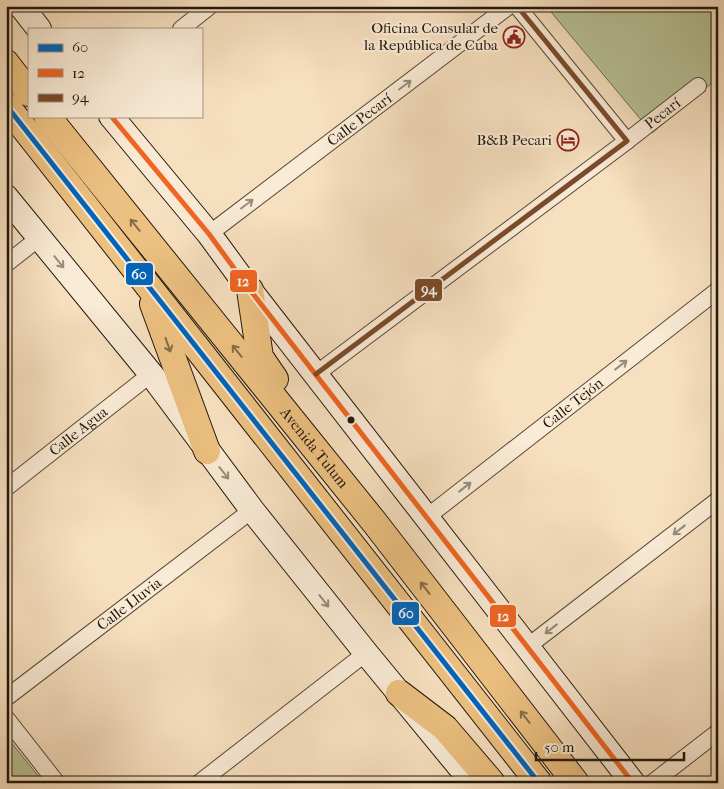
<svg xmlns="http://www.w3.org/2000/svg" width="724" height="789" viewBox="0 0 724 789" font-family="'IM FELL French Canon',serif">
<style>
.green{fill:#b7c397;stroke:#6c6d51}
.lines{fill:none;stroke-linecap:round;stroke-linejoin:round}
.street-casing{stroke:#564938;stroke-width:18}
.secondary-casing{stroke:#21170b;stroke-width:26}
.primary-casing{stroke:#21170b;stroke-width:28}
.street{stroke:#faebd6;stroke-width:16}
.secondary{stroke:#faebd6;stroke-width:24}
.primary{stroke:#ecc080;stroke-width:26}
.bus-1-casing{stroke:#faebd6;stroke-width:9}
.bus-2-casing{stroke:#faebd6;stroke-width:9}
.bus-3-casing{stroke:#faebd6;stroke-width:9}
.bus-1{stroke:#0065bd;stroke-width:5}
.bus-2{stroke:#f26522;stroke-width:5}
.bus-3{stroke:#7a4b2a;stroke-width:5}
.oneway{stroke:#988c7b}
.oneway2{stroke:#866c46}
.bus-dot{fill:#21170b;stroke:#faebd6;stroke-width:2}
.labels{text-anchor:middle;stroke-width:4.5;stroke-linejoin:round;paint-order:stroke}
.poi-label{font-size:15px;fill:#21170b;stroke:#faebd6;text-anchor:end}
.street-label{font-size:15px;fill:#21170b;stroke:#faebd6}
.line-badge{stroke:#faebd6;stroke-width:2}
.badge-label{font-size:14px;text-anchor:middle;font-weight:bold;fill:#fff}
</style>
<rect width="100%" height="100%" fill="#f7e0c0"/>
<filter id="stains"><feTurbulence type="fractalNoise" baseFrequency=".004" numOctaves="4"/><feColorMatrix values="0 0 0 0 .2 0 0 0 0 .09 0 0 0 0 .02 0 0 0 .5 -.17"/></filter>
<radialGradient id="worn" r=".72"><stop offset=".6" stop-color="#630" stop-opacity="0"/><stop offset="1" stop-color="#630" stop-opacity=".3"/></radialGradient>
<g class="green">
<polygon points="546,6 718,6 718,78 652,133"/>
<polygon points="6,736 44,783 6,783"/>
</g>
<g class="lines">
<g class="street-casing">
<g id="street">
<polyline points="181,29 210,6"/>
<path id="s1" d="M627 141 698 86"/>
<path id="s2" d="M209 234 509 6"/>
<polyline points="6,264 39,238"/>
<polyline points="316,374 627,141 517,6"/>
<path id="s3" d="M6 488 151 374"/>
<path id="s4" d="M427 517 718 290"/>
<polyline points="527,647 718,500"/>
<path id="s5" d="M6 698 252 510"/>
<polyline points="6,718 57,783"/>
<polyline points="199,783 366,653"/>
<polyline points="652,783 718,732"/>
</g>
</g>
<g class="secondary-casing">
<g id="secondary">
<polyline points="21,6 39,29"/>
<polyline points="111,116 209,234 250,290 633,783"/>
<polyline points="6,197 151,374 252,510 366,653 473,783"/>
</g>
</g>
<g class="primary-casing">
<g id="primary">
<polyline points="6,63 29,93"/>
<polyline points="6,105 539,783"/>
<path id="s6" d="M47 116 375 523 576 783"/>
<polyline points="250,290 260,357 275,379"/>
<polyline points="153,304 207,451"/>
<polyline points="399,693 445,728 492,783"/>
</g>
</g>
<use href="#street" class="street"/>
<use href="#secondary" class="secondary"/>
<use href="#primary" class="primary"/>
<g class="bus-1-casing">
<polyline id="bus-1" points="6,105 539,783"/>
</g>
<g class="bus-2-casing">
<polyline id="bus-2" points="111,116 209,234 250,290 633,783"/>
</g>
<g class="bus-3-casing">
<polyline id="bus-3" points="316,374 627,141 517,6"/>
</g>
<use href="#bus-1" class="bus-1"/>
<use href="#bus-2" class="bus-2"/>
<use href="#bus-3" class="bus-3"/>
</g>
<defs><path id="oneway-shaft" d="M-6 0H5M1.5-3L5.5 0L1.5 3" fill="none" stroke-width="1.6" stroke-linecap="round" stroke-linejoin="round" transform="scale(1.25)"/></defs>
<g class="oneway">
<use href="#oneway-shaft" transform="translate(405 85) rotate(-37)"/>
<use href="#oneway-shaft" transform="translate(247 204) rotate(-37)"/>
<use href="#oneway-shaft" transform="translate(59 262) rotate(51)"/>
<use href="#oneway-shaft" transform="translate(621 365) rotate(-38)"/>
<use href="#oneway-shaft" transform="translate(224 473) rotate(52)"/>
<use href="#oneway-shaft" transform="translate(465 487) rotate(-38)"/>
<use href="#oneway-shaft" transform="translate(679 530) rotate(142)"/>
<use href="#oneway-shaft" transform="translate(324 601) rotate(52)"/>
<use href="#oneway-shaft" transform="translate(551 629) rotate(142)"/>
</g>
<g class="oneway2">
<use href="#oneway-shaft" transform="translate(135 225) rotate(-129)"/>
<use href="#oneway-shaft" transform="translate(168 345) rotate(70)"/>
<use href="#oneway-shaft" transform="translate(237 351) rotate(-129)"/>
<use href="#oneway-shaft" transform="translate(425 588) rotate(-128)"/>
<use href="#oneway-shaft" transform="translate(525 717) rotate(-128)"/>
</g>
<defs>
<g id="civic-ring" transform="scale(1.125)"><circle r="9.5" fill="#faebd6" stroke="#8f2418" stroke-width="1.5"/><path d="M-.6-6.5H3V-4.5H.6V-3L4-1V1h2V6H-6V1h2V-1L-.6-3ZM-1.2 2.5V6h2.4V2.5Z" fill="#8f2418"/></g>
<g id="hotel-ring" transform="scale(1.125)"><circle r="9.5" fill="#faebd6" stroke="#8f2418" stroke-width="1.5"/><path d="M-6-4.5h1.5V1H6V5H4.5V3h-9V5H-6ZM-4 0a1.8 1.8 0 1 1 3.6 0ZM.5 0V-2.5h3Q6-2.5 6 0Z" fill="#8f2418"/></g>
</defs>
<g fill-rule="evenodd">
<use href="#civic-ring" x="514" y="37"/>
<use href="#hotel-ring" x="568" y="140"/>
</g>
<circle class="bus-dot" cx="351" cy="420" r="4.5"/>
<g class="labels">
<g class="poi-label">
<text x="498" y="33">Oficina Consular de<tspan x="498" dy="17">la República de Cuba</tspan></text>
<text x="552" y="145">B&amp;B Pecari</text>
</g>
<g class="street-label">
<text dy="5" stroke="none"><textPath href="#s1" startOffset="45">Pecarí</textPath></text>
<text dy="5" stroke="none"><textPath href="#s2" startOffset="189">Calle Pecarí</textPath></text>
<text dy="5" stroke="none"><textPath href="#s4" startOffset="185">Calle Tejón</textPath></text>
<text dy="5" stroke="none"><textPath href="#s3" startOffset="92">Calle Agua</textPath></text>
<text dy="5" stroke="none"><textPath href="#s6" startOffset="426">Avenida Tulum</textPath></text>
<text dy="5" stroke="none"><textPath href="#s5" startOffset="155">Calle Lluvia</textPath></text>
</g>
</g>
<g class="line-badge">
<rect x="125" y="262" width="29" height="24" rx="5" fill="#0065bd"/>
<rect x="229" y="269" width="29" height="24" rx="5" fill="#f26522"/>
<rect x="414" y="278" width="29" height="24" rx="5" fill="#7a4b2a"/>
<rect x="391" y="601" width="29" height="25" rx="5" fill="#0065bd"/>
<rect x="489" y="604" width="28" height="24" rx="5" fill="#f26522"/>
</g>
<g class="badge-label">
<text x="139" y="279">60</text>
<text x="243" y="286">12</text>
<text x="429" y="294">94</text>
<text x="406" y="618">60</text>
<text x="503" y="621">12</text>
</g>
<rect width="724" height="789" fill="none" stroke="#f7e0c0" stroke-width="25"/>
<rect x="8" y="8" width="709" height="774" fill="none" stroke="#21170b" stroke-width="2.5"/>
<rect x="12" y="12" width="699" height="764" fill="none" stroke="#21170b"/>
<rect x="28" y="28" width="175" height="90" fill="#faebd6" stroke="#a39685"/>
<rect x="38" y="44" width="25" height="8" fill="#0065bd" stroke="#a39685"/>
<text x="72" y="52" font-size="15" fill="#21170b">60</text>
<rect x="38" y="69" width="25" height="8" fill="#f26522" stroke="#a39685"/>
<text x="72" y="78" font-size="15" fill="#21170b">12</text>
<rect x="38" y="94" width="25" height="8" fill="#7a4b2a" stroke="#a39685"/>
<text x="72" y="102" font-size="15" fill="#21170b">94</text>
<path d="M536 752v8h148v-8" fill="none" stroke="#21170b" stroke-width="2.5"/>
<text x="544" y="752" font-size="15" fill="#21170b" stroke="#faebd6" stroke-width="4" paint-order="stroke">50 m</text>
<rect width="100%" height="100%" filter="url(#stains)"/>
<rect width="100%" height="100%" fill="url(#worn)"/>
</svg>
